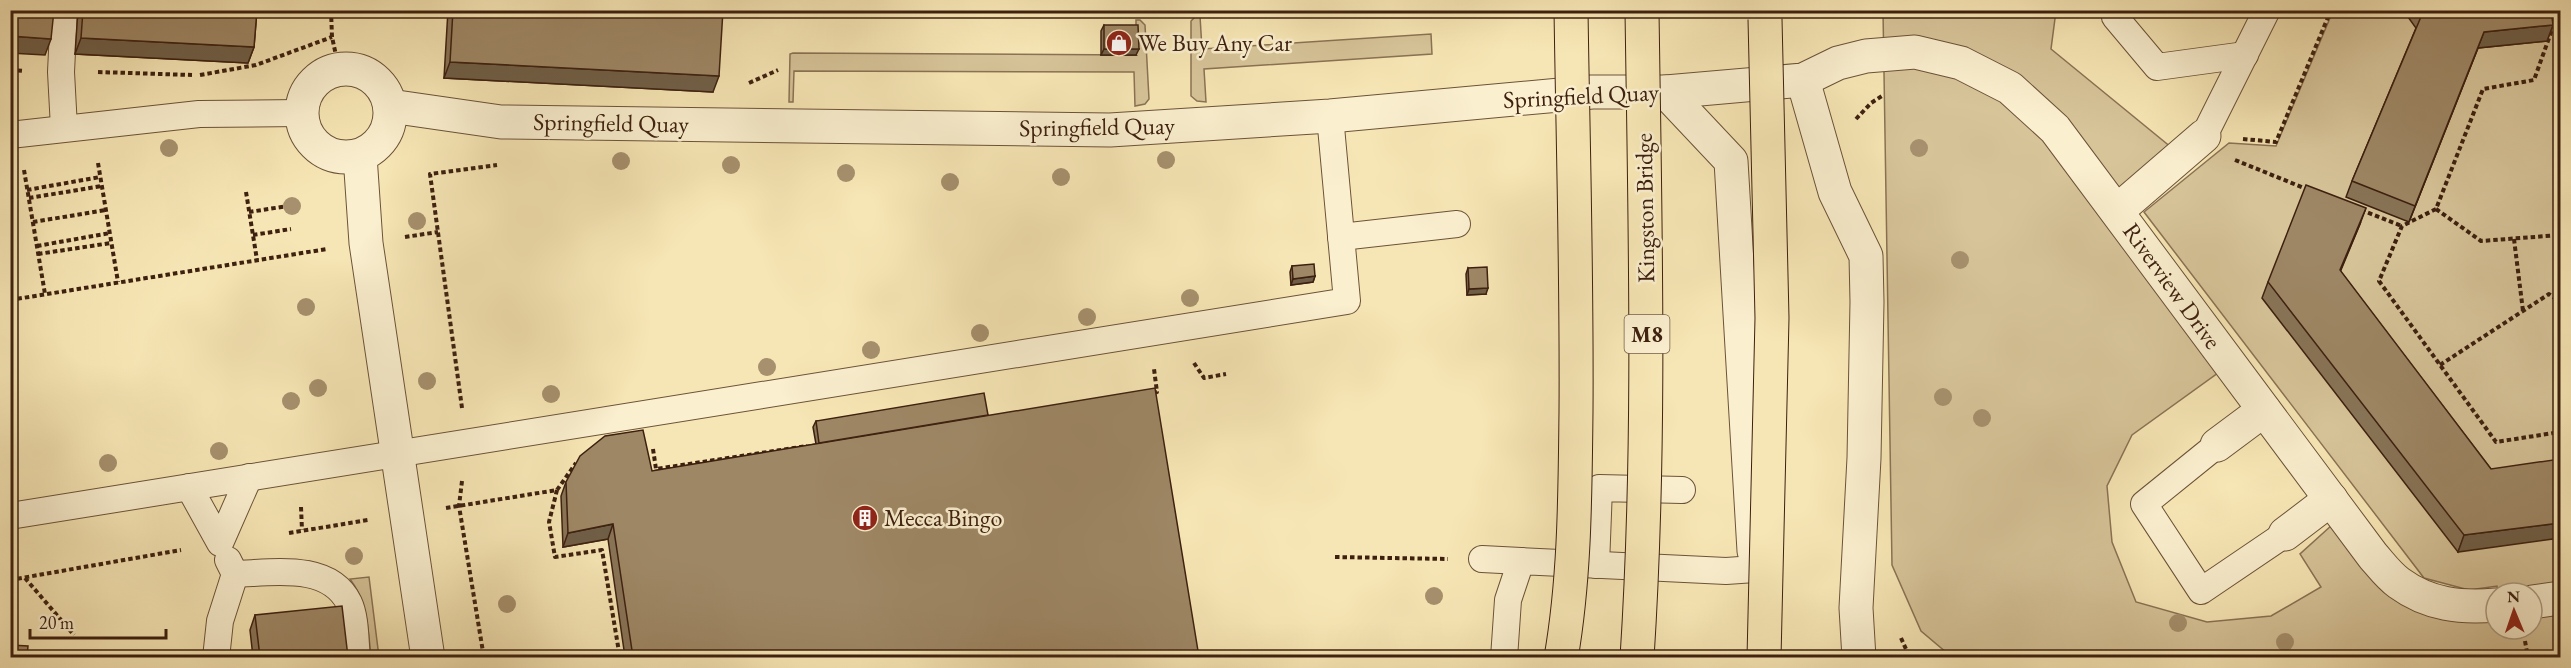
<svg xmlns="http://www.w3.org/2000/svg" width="2571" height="668" viewBox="0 0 2571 668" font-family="'EB Garamond',serif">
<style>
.green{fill:#d7c499;stroke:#8a7254;stroke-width:1.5}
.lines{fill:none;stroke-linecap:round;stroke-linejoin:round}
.service-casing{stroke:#6c5238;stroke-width:28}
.minor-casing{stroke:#6c5238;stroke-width:35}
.path{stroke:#3d200f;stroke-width:4;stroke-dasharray:4.5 3;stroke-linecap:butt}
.service{stroke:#faefcf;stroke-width:26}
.minor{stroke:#faefcf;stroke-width:33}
.motorway-bridge-casing{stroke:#3d200f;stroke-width:35;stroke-linecap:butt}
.motorway-bridge{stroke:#f7e6b5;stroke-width:33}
.tree{fill:#a6906d}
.wall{fill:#887457;stroke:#3d200f;stroke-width:1.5}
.shaded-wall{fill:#6f5e47;stroke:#3d200f;stroke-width:1.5}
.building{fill:#9e8765;stroke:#3d200f;stroke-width:1.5}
.labels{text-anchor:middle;stroke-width:5;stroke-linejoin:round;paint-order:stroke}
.shield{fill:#faefcf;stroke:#765e49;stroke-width:1.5}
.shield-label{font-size:22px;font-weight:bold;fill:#3d200f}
.poi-label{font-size:24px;fill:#3d200f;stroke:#faefcf;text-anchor:start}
.street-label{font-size:24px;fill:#3d200f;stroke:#faefcf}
</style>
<rect width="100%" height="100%" fill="#f7e6b5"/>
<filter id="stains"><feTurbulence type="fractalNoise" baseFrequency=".00333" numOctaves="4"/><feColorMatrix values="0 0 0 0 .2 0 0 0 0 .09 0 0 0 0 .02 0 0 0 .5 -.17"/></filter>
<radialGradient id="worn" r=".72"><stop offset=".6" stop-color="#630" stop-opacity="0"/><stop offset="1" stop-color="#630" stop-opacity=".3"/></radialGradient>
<g class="green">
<polygon points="1883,11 2056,11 2051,49 2172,148 2102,205 2222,370 2132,435 2107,486 2112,542 2136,602 2207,622 2271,616 2321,587 2300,554 2332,525 2415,611 2496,605 2496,629 2532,629 2532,593 2498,593 2497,586 2469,590 2424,578 2144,212 2229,143 2276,146 2333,11 2560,11 2560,657 1953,658 1921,631 1892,565"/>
<polygon points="1196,16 1200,16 1202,49 1431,34 1432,54 1204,69 1206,102 1197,101 1191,96 1191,21"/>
<polygon points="1136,20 1140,20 1145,25 1149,99 1145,104 1135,106 1134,72 794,71 793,102 789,102 790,54 793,53 1136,55"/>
<path d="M369 577 379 657H371C368 629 368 603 350 579Z"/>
</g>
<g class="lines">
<g class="service-casing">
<g id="service">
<polyline points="2118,10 2115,17 2157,67 2245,55"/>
<polyline points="64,128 61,72 64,10"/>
<polyline points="10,135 199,114 301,113"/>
<polyline points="2204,136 2267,10"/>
<polyline points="1341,237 1457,224"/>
<polyline points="2217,445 2144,504 2201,591 2285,534"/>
<polyline points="189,487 220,543 249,477"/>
<polyline points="10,516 1347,301 1330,116"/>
<polyline points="1482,559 1521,561"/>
<polyline points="1596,565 1599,488 1682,490"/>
<path d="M235 574C271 573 329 562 349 603 356 618 355 640 357 658"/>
<polyline points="216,658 220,621 235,574 228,560"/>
<polyline points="1504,658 1508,600 1521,561 1726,571 1755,569"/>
</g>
</g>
<g class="minor-casing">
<g id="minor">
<circle cx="346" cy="113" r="44"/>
<polyline points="1803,80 1835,192 1866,256 1867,302 1864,458 1856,608 1859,658"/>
<polyline points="1666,92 1731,161 1754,551"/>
<path d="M390 106 501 122 1110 130 1330 116 1592 92H1666L1803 80 1838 63 1866 56 1915 52 1961 63 2010 88 2055 129 2373 556C2381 565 2389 576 2399 583 2429 605 2461 608 2496 605"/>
<polyline points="360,156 366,243 428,658"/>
<polyline points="2117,211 2204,136"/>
<polyline points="2217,445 2264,410"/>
<polyline points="2285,534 2331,499"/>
<polyline points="2532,602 2560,598"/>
</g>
</g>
<g class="path">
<polyline points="331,10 332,37 339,69"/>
<polyline points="2559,10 2534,80 2483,89 2436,209 2402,226 2379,281 2496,442 2560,432"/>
<polyline points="10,70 24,71"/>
<polyline points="98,72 192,75"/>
<polyline points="200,75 256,65 332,37"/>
<polyline points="749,83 778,70"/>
<polyline points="1856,119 1871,103 1882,96"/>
<polyline points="2243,139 2276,142 2331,10"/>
<polyline points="2235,160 2309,190"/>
<polyline points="98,163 118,282"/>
<polyline points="24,170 45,294"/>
<polyline points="27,190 100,177"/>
<polyline points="246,192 257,260"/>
<polyline points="29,198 102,186"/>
<polyline points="2436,209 2481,241 2560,235"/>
<polyline points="2361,210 2402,226"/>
<polyline points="249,212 288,206"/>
<polyline points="33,222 106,210"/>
<polyline points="253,235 291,229"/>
<polyline points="405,237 438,232"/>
<polyline points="2514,239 2523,311"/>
<polyline points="37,246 110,233"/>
<polyline points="38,254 111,243"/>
<polyline points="10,300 327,249"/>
<polyline points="1194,363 1204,378 1226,374"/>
<polyline points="2440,365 2549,294 2560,302"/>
<polyline points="1153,393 1157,392 1154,369"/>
<polyline points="462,408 430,174 497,165"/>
<polyline points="653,449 656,469 807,446"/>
<polyline points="462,481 459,506 484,658"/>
<polyline points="557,490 549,522 555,557 602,550 620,658"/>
<polyline points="301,507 302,530"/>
<polyline points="446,508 557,490 576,463"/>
<polyline points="289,533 368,520"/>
<polyline points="1335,557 1448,559"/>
<polyline points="25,578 74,635"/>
<polyline points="10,580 181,550"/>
<polyline points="1901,638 1910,658"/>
<polyline points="2525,641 2528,658"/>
</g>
<use href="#service" class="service"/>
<use href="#minor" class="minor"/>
<g class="motorway-bridge-casing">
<g id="motorway-bridge">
<path d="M1561 658C1575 577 1575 494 1576 412 1577 278 1573 144 1571 10"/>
<path d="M1637 658C1651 442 1645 226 1642 10"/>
<polyline points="1764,658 1772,318 1765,19"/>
</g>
</g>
<use href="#motorway-bridge" class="motorway-bridge"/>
</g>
<g class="tree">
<circle cx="169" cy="148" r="9"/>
<circle cx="1919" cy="148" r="9"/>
<circle cx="1166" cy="160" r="9"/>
<circle cx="621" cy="161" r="9"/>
<circle cx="731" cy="165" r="9"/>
<circle cx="846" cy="173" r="9"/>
<circle cx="1061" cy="177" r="9"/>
<circle cx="950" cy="182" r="9"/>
<circle cx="292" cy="206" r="9"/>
<circle cx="417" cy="221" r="9"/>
<circle cx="1960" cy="260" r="9"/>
<circle cx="1190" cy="298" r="9"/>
<circle cx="306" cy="307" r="9"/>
<circle cx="1087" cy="317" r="9"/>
<circle cx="980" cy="333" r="9"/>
<circle cx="871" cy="350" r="9"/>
<circle cx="767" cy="367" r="9"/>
<circle cx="427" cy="381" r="9"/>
<circle cx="318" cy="388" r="9"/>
<circle cx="551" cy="394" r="9"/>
<circle cx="1943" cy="397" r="9"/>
<circle cx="291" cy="401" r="9"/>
<circle cx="1982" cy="418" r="9"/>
<circle cx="219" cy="451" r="9"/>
<circle cx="108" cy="463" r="9"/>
<circle cx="354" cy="556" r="9"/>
<circle cx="1434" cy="596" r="9"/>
<circle cx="507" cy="604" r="9"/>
<circle cx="2178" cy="623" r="9"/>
<circle cx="2285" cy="642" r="9"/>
</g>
<g class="wall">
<polygon points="78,10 257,10 254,47 248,63 75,54"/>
<polygon points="448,10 723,10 713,92 444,78"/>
<polygon points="2403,10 2551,10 2553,25 2547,41 2478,48 2409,222 2346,197 2352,181 2416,28"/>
<polygon points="1104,25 1136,55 1101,55 1101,31"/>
<polygon points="2360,224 2340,271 2491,469 2458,552 2262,298 2268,282"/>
<polygon points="1292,266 1315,276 1313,282 1291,285 1290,272"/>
<polygon points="1468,268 1486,294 1467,295 1466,274"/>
<polygon points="988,415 1199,657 625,657 608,539 563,547 561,496 566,482 652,471 816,444 813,427 816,421"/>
<polygon points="255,615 348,657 253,657 250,630"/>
</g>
<g class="shaded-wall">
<polygon points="2553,25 2547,41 2478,48 2409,222 2484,32"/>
<polygon points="10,36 51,39 45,55 10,53"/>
<polygon points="81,38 254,47 248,63 75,54"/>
<polygon points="1104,49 1139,49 1136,55 1101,55"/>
<polygon points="450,62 719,76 713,92 444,78"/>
<polygon points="2366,208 2360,224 2334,287 2340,270"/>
<polygon points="1315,276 1313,282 1291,285 1293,279"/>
<polygon points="1488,288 1486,294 1467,295 1469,289"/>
<polygon points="2560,523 2560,538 2458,552 2464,535"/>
<polygon points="613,524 608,539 563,547 568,533"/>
</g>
<g class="building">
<polygon points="10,10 54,10 51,39 10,36"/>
<polygon points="83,10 257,10 254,47 81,38"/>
<polygon points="453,10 723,10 719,76 450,62"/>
<polygon points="2421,10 2551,10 2553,25 2484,32 2415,206 2352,181 2423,12"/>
<polygon points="1104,25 1138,25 1139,49 1104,49"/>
<polygon points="2306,185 2366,208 2340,270 2491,469 2560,459 2560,523 2464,535 2268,282"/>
<polygon points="1314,264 1315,276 1293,279 1292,266"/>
<polygon points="1487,267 1488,288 1469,289 1468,268"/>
<polygon points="1155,388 1199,657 633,657 613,524 568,533 566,482 580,456 605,436 643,430 652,471"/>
<polygon points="984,393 988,415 819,443 816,421"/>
<polygon points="342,606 348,657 260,657 255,615"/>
<polygon points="10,645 28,646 27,657 10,657"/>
</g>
<defs>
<g id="shop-disc" transform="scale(1.35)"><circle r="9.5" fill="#8f2418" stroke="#faefcf"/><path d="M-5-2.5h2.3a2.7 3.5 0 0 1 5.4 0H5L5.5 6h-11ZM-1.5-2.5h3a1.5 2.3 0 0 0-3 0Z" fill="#fff"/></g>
<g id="building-disc" transform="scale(1.35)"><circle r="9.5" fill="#8f2418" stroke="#faefcf"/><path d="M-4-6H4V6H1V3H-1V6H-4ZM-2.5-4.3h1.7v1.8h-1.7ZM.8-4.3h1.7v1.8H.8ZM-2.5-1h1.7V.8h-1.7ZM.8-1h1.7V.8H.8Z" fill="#fff"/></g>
</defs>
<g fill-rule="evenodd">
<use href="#shop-disc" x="1119" y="43"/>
<use href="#building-disc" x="865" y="518"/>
</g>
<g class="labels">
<rect class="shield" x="1624.5" y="315" width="45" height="38" rx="4.5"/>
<g class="shield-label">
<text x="1647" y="342">M8</text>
</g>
<g class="poi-label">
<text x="1138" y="51">We Buy Any Car</text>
<text x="884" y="526">Mecca Bingo</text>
</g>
<g class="street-label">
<text transform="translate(1581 96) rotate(-3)" y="8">Springfield Quay</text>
<text transform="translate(611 123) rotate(1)" y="8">Springfield Quay</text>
<text transform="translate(1097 127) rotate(-1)" y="8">Springfield Quay</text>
<text transform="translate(1645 208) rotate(-91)" y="8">Kingston Bridge</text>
<text transform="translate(2172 286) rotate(54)" y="8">Riverview Drive</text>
</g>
</g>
<rect width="2571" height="668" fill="none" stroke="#f7e6b5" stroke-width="36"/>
<rect x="12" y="12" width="2547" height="644" fill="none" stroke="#3d200f" stroke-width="3"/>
<rect x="18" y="18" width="2535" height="632" fill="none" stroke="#3d200f" stroke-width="1.5"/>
<g transform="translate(2514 611) rotate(358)"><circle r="28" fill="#faefcf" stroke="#ae9c82" stroke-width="1.5"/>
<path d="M0-4.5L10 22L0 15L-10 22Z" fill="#8f2418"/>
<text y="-9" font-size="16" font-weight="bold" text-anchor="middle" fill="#3d200f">N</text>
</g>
<path d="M30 629v9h136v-9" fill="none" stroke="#3d200f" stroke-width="3"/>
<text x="39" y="629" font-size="18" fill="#3d200f" stroke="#faefcf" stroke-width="4.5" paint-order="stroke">20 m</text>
<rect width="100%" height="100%" filter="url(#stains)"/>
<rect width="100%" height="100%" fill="url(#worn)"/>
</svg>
